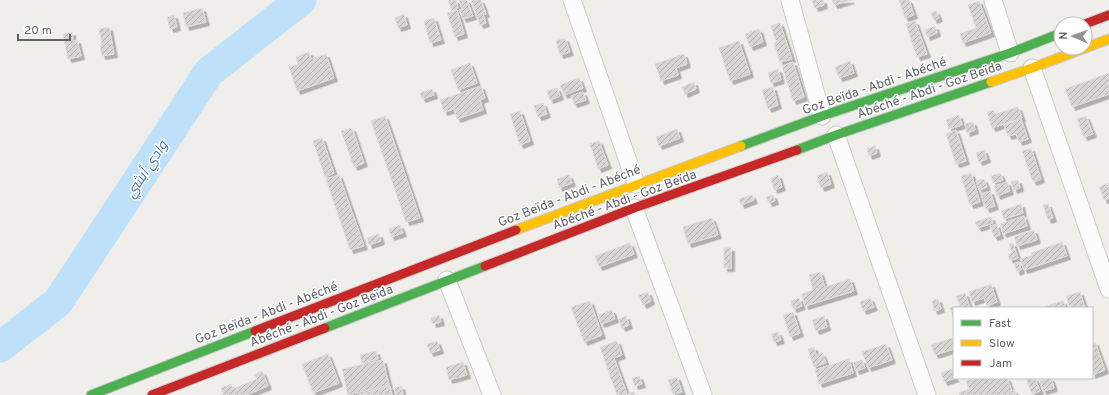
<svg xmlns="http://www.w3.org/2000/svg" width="1109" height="395" viewBox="0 0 1109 395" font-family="Overpass,Cairo,sans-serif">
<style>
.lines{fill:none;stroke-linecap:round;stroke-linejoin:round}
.river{stroke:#bfe0f9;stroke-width:31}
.building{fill:url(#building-hatch);stroke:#deddd9;filter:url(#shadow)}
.street-casing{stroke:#cbcccc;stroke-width:19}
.fast-casing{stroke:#cacacb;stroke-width:11}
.slow-casing{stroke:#cacacb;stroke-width:11}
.jam-casing{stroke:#cacacb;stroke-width:11}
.street{stroke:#fdfcfc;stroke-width:17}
.fast{stroke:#4caf50;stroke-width:9}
.slow{stroke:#ffc107;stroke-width:9}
.jam{stroke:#c62828;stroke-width:9}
.labels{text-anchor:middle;stroke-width:3;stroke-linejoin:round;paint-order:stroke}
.street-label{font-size:13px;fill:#5f6368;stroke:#fff}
.water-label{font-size:14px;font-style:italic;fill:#4174aa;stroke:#fff}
</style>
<defs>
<pattern id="building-hatch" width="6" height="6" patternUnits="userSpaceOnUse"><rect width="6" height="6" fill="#d6d5d3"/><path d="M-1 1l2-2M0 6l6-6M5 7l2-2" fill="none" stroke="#b1b0af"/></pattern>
<filter id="shadow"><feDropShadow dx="3.5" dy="3.5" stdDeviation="0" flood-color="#0004"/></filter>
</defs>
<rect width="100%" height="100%" fill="#efeeea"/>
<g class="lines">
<polyline class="river" points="0,347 58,302 209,72 301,0"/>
</g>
<g class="building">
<polygon points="448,0 456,0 458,8 452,11"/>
<polygon points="459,0 467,0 473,16 463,19 459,10 462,9"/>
<polygon points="471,0 481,0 486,14 483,14 486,23 480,25"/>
<polygon points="812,0 823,0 824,5 815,8"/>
<polygon points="832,0 851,0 834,5"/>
<polygon points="899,0 909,0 914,15 905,18"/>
<polygon points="979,1 991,33 963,43 960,34 976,28 968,5"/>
<polygon points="202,8 206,22 186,27 183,13"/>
<polygon points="457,10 464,34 455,37 447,13"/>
<polygon points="936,11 939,18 934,20 931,13"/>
<polygon points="404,14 407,25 398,28 395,18"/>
<polygon points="174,15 177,27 170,29 167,17"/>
<polygon points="434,18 441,40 430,43 424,21"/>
<polygon points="915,21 927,54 917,57 906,24"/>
<polygon points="780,23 792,59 780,62 774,43 776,42 771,26"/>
<polygon points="935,26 937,33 927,37 925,30"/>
<polygon points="109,27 114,54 102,56 100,46 102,45 99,29"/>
<polygon points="759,29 763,42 750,47 745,34"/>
<polygon points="72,32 73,41 77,40 81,56 68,59 63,34"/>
<polygon points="565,38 570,52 560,55 556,41"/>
<polygon points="739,41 750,74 730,81 719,48"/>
<polygon points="309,52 311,59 326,54 334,78 297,91 289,67 298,64 296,57"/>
<polygon points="684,54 687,64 676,68 678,75 661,81 655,64"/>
<polygon points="850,61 854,73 839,78 835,67"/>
<polygon points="793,62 804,97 793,101 782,66"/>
<polygon points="470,63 477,83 458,90 451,70"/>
<polygon points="778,69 781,80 771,83 768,73"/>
<polygon points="1109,73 1109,94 1072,107 1065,89"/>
<polygon points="579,78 583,88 564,95 560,85"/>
<polygon points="694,82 696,89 685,94 682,87"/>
<polygon points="481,86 485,98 480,100 483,110 457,119 454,109 444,112 440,100"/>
<polygon points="773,87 778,105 768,109 762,90"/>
<polygon points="557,88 560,96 550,100 547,91"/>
<polygon points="432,89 434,95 422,99 420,93"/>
<polygon points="583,92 586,100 574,104 571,96"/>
<polygon points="543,103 547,114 538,117 534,106"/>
<polygon points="1018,107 1022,118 992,128 987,112 994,110 995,114"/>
<polygon points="520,111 530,141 520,145 510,114"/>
<polygon points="959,115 962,125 949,129 946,120"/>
<polygon points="385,116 420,218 406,222 371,121"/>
<polygon points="1086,116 1093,134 1084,137 1077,119"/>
<polygon points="1021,119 1028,139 1019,142 1016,134 1008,136 1004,125"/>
<polygon points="973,122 975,130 967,133 965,124"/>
<polygon points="352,128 364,163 354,167 341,131"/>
<polygon points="677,129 680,138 659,146 656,137"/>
<polygon points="956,130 966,161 956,164 946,134"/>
<polygon points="322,138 334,173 325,177 313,141"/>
<polygon points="599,141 608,165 598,169 590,144"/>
<polygon points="875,146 877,153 869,156 867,149"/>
<polygon points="1031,148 1041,179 1033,182 1022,151"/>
<polygon points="984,150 987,159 979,162 976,153"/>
<polygon points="827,172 831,184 821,188 817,176"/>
<polygon points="971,173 980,202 970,205 961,176"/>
<polygon points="1000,173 1003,180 993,183 991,176"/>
<polygon points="339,175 364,246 350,250 326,179"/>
<polygon points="569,175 572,183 559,188 557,179"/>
<polygon points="778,175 782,187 774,190 771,178"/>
<polygon points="984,179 987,187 979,190 976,181"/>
<polygon points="1018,180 1020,188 1014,190 1011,182"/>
<polygon points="1007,182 1010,191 997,196 994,186"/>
<polygon points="1109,183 1109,198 1104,200 1099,187"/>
<polygon points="990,191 995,206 986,209 981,194"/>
<polygon points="752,195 754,200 741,205 739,199"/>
<polygon points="773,195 775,201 769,203 766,197"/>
<polygon points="1021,204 1023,213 1004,219 1001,211"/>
<polygon points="1048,204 1053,218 1048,220 1043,205"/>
<polygon points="1024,216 1027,226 1003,234 1000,224"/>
<polygon points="991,217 993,223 978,228 975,222"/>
<polygon points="712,218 718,235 688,244 683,227"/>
<polygon points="997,224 1000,235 994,237 990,226"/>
<polygon points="400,225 403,233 391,237 389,229"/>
<polygon points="1034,230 1037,240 1017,246 1014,237"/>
<polygon points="379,234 381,241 369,245 367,238"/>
<polygon points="1062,242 1067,256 1024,270 1020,259 1032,255 1031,253"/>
<polygon points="630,243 634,254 599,267 595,256"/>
<polygon points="1013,243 1018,258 1010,260 1008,255 1012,253 1009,244"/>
<rect x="724" y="248" width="7" height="20"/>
<polygon points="1019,262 1021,270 1017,272 1014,264"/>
<polygon points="820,272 825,287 850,279 854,291 805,306 802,294 813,290 809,275"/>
<polygon points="991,284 997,302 987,306 984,298 972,302 969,292"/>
<polygon points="648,292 651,301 643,305 639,295"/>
<polygon points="1080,292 1085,308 1070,308 1066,296"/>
<polygon points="965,293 970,308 954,308 954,319 950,308 960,306 956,296"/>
<polygon points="799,298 802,306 793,309 791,301"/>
<polygon points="870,298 874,307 863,311 860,302"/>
<polygon points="938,299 941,309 934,311 932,301"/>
<polygon points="590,301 602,335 584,342 571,307"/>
<polygon points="1063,301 1066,308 1043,308 1043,307"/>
<polygon points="612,310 615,319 601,324 598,315"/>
<polygon points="793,312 800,333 790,337 783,315"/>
<polygon points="439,315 441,322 433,324 431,318"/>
<polygon points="626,316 629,325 622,328 619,319"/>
<polygon points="824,316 827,327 816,331 812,320"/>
<polygon points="778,332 781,340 774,342 771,334"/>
<polygon points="952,338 954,344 954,349 935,355 931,345"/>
<polygon points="437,341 440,350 430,353 427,344"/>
<polygon points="617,341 622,355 614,358 627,394 634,392 635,395 617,395 600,347"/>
<polygon points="1095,342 1105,370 1092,375 1092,344"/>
<polygon points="886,344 892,360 868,368 862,352"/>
<polygon points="814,347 816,355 822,353 826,363 814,367 808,349"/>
<polygon points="376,351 378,359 362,363 360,355"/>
<polygon points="328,354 339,383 313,393 302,364"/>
<polygon points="849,359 853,373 819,384 815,370"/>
<polygon points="383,360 389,385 348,395 342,369"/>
<polygon points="862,360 865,368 856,371 853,363"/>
<polygon points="463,362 467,375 449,380 446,367"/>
<polygon points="954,368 954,378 956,378 944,382 941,373"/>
<polygon points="262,371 268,386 246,395 220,395 223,394 221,388 231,384 233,389 257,379 254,375"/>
<polygon points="639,376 642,384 635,386 632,378"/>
<polygon points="677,377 682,392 673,394 668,380"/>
<polygon points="974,378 1007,378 1012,391 1014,390 1016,395 960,395 959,393 969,389 966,381"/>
<polygon points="1026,378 1035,378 1040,391 1032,394"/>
<polygon points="1049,378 1051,378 1054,388 1043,391 1040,381"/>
<polygon points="390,386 392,395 357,395"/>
<polygon points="401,386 403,395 396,395 394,388"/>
</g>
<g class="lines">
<g class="street-casing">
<g id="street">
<polyline points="572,0 636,184"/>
<polyline points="790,0 822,116"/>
<polyline points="993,0 1010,53"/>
<polyline points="1032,68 1109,289"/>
<polyline points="836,135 927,395"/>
<polyline points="634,208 703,395"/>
<polyline points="447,280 492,395"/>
</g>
</g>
<g class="fast-casing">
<g id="fast">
<polyline points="741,146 822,116 1010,53 1061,33"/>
<polyline points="797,150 836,135 991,82"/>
<polyline points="325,328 485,266"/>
<polyline points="91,395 255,331"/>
</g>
</g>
<g class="slow-casing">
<g id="slow">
<polyline points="991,82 1032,68 1109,39"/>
<polyline points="516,230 741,146"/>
</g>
</g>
<g class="jam-casing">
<g id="jam">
<polyline points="1085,24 1109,15"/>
<polyline points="485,266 634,208 797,150"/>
<polyline points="255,331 516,230"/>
<polyline points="152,395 325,328"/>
</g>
</g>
<use href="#street" class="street"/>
<use href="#fast" class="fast"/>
<use href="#slow" class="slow"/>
<use href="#jam" class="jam"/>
</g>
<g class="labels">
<g class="street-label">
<text transform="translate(874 85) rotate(-19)" y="5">Goz Beïda - Abdi - Abéché</text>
<text transform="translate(929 89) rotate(-19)" y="5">Abéché - Abdi - Goz Beïda</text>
<text transform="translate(569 195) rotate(-21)" y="5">Goz Beïda - Abdi - Abéché</text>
<text transform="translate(624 199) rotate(-20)" y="5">Abéché - Abdi - Goz Beïda</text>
<text transform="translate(266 312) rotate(-21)" y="5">Goz Beïda - Abdi - Abéché</text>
<text transform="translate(321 315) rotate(-21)" y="5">Abéché - Abdi - Goz Beïda</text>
</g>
<g class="water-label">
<text transform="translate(146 169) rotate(-57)" y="5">وادي أبشي</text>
</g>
</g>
<rect x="953" y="307" width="140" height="72" fill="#ffffff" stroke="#bfc1c3"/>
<rect x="961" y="320" width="20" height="6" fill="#4caf50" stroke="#bfc1c3"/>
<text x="989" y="327" font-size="12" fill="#5f6368">Fast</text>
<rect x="961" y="340" width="20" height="6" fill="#ffc107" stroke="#bfc1c3"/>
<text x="989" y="347" font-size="12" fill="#5f6368">Slow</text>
<rect x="961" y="360" width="20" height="6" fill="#c62828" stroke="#bfc1c3"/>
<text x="989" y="367" font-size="12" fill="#5f6368">Jam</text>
<g transform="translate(1073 36) rotate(272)"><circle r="19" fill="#ffffff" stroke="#bfc1c3"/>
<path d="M0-3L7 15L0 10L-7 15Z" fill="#919496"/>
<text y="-6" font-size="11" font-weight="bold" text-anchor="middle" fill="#5f6368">N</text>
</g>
<path d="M18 34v6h52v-6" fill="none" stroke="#5f6368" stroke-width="2"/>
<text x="24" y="34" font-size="12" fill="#5f6368" stroke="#ffffff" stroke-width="3" paint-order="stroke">20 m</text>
</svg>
